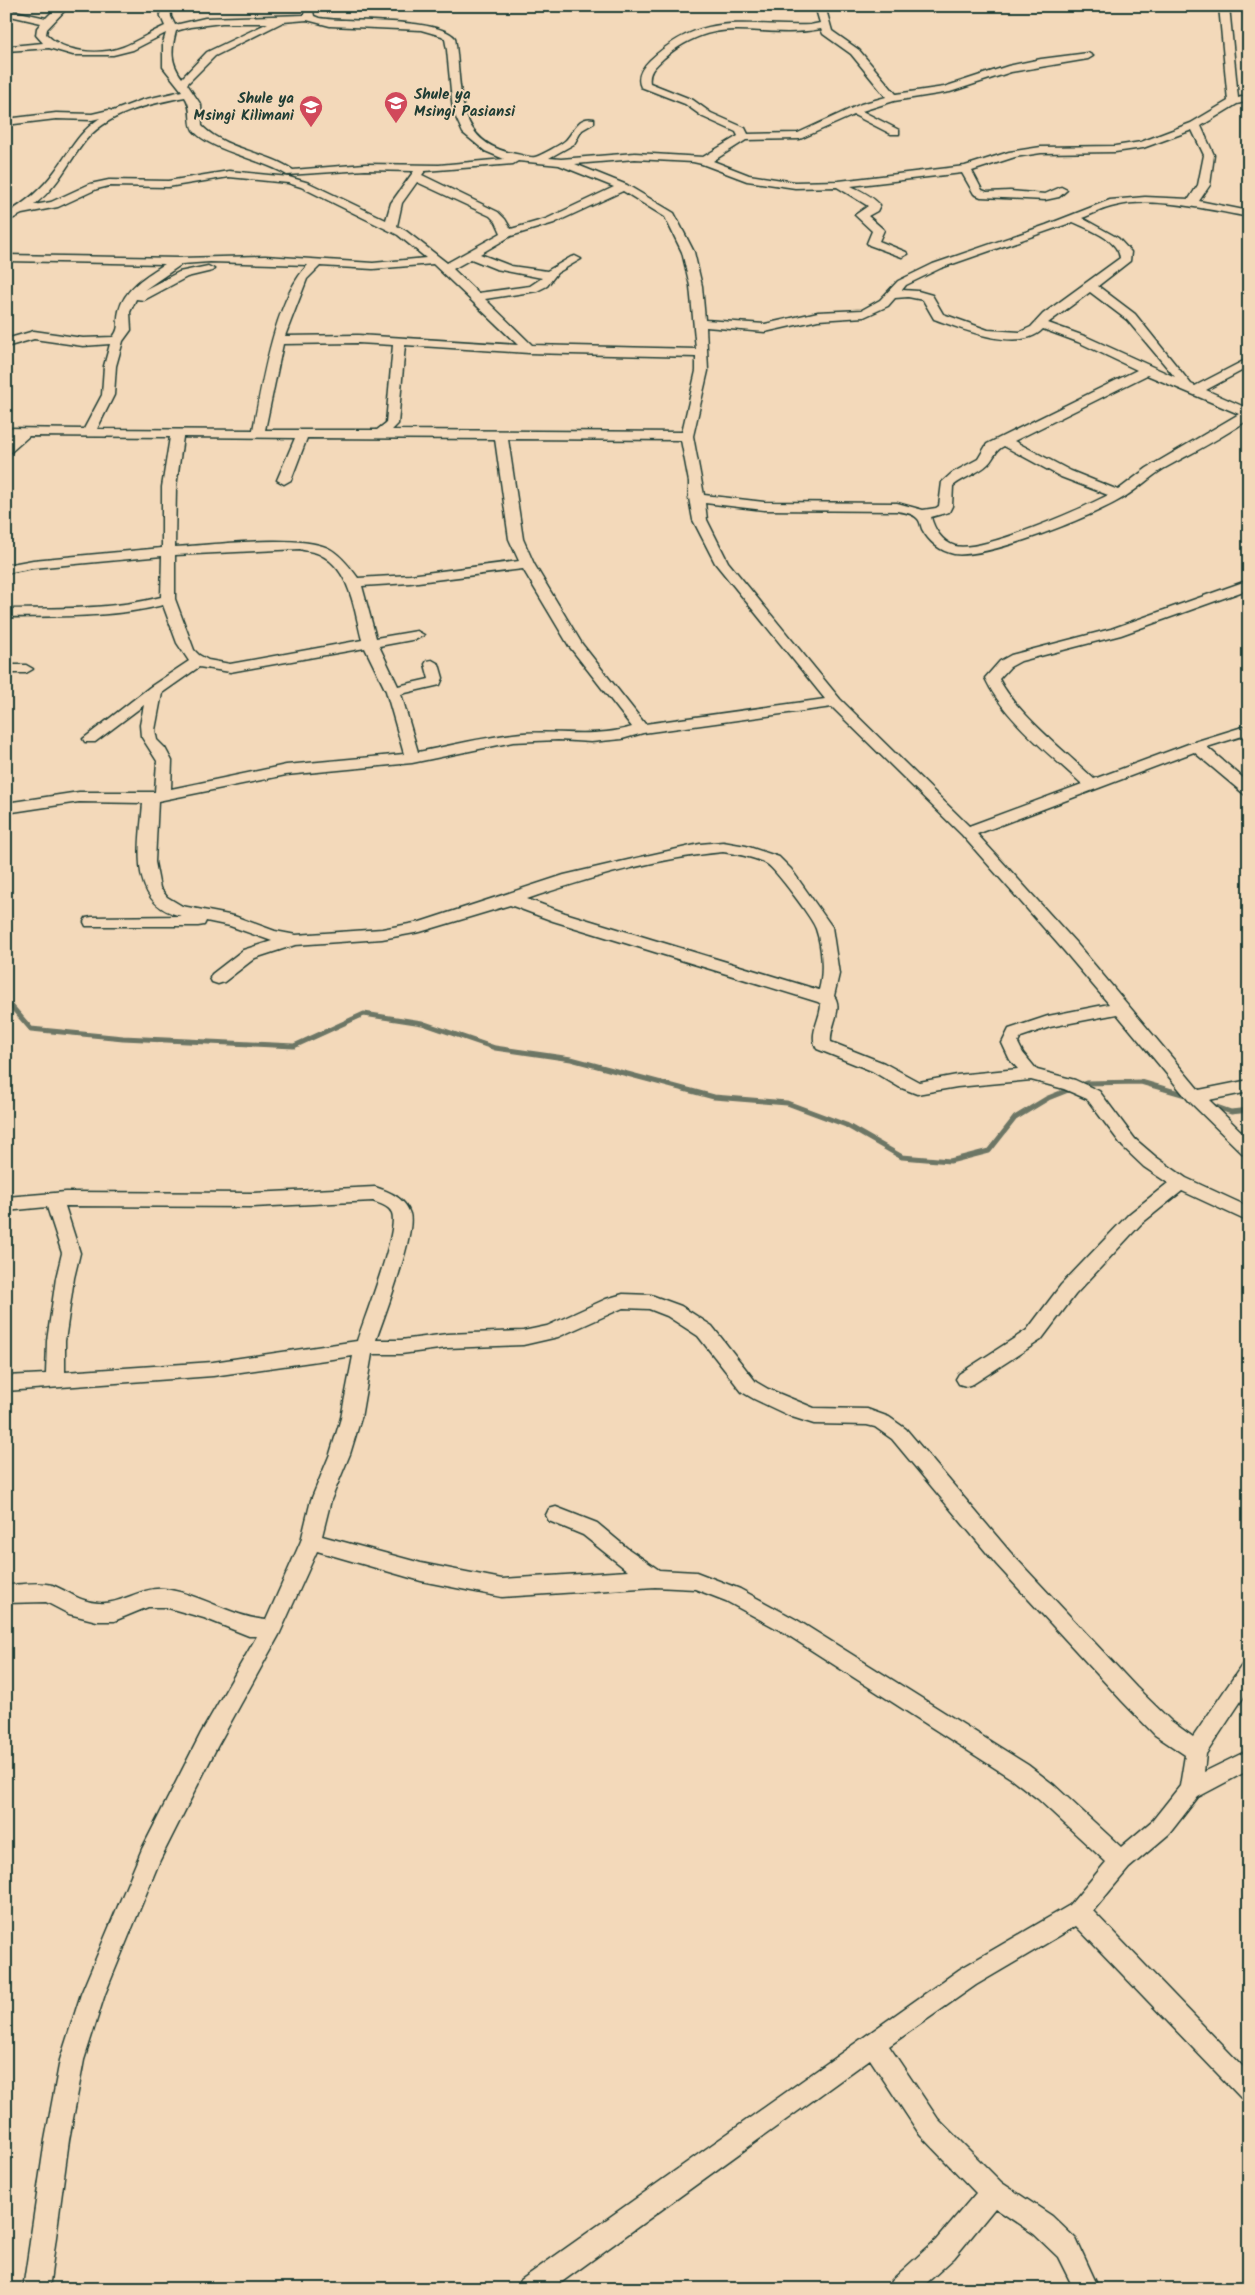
<svg xmlns="http://www.w3.org/2000/svg" width="1255" height="2295" viewBox="0 0 1255 2295" font-family="Kalam,sans-serif">
<style>
.lines{fill:none;stroke-linecap:round;stroke-linejoin:round}
.stream{stroke:#6c7665;stroke-width:5}
.minor-casing{stroke:#1f3d34;stroke-width:3}
.minor{fill:#f3d9ba;fill-rule:evenodd}
.labels{text-anchor:middle;stroke-width:4;stroke-linejoin:round;paint-order:stroke}
.far-poi-label{font-size:15px;font-weight:bold;fill:#1f3d34;stroke:#f3d9ba;text-anchor:start}
</style>
<rect width="100%" height="100%" fill="#f3d9ba"/>
<filter id="ink" filterUnits="userSpaceOnUse"><feTurbulence type="fractalNoise" baseFrequency=".02" numOctaves="2"/><feDisplacementMap in="SourceGraphic" scale="10" xChannelSelector="R" yChannelSelector="G"/><feConvolveMatrix kernelMatrix="1 2 1 2 8 2 1 2 1" color-interpolation-filters="sRGB"/></filter>
<g filter="url(#ink)">
<g class="lines">
<g class="stream">
<polyline points="6,1006 12,1007 31,1029 123,1038 294,1046 364,1014 422,1023 495,1048 571,1059 714,1097 787,1103 846,1125 902,1157 950,1161 989,1151 1015,1118 1048,1098 1086,1083 1141,1082 1189,1096"/>
<polyline points="1211,1105 1231,1112 1249,1110"/>
</g>
<g class="minor-casing">
<g id="minor">
<path d="M58 6H69L47 29 46 34C64 53 99 56 123 47 138 41 151 32 165 26L161 17 160 6H170L171 17 175 25 205 18 304 15 306 6H316L313 11 314 16 319 18C348 23 438 17 455 38 463 87 452 143 516 154 522 155 530 158 535 157 540 156 562 144 566 140 574 132 578 115 594 119V123L582 130 574 144 549 158 561 159 635 153 703 157 738 136 736 132 703 117 685 104 641 87C636 77 642 68 650 60 704 10 743 27 810 25L820 23 815 6H825L832 31 859 50 896 94 944 87 1008 66 1041 59 1088 53 1093 56 1088 59 1011 72 950 92 894 101 862 111 899 130V134H891L854 115 800 139 746 140 713 161 749 175 795 182 839 181 965 166 1009 152 1041 147 1115 146 1141 142 1191 123 1228 101 1219 6H1229L1238 98 1249 95V101L1237 104 1201 126 1214 155 1210 185 1199 201 1249 211V217C1211 210 1152 196 1115 206 1104 208 1093 214 1082 218L1118 238 1131 252 1130 261 1098 286 1135 314 1191 384 1195 386 1249 358V367L1206 390 1249 409V419C1222 438 1192 453 1163 469 1150 477 1139 488 1126 496 1097 515 987 559 954 554 940 551 929 542 922 529 921 526 920 521 918 519 913 513 904 512 897 511L764 510 705 503 707 520 728 562 840 699 969 826 1082 784C1050 754 1003 718 985 678L1000 661 1011 655 1111 629 1249 580V589L1121 635 1021 661 1010 667 999 679C1016 713 1066 752 1094 779L1191 743 1249 725V734L1207 747 1249 783V796L1244 794 1194 752 977 834 1077 944 1199 1090 1249 1080V1092L1209 1100 1249 1139V1156L1243 1154 1189 1101 1117 1014 1050 1027 1021 1037 1018 1043 1023 1053 1037 1070 1075 1080 1099 1091 1135 1139 1156 1157 1186 1178 1249 1207V1222L1182 1191 1141 1224 1075 1295 1041 1340 973 1384 966 1386 959 1384 956 1379 959 1374 1027 1330 1061 1285 1129 1214 1168 1183 1144 1167 1123 1147 1087 1099 1064 1089 1031 1080 957 1087 917 1094 899 1087 872 1071 817 1049C808 1034 821 1019 821 1004L818 1002 553 921 510 905 420 932 382 939 295 945 255 958 224 982 218 984 212 982 210 978 212 974 243 950 272 941 230 926 206 921 204 925 198 926H86L84 922 86 918 92 917 182 916C127 905 140 844 143 803L79 802 6 813V803L79 792H155L157 761 141 736 140 725 144 705 95 742H85L83 739 150 687 189 661 177 643 163 605C112 618 59 616 6 617V609C58 608 111 610 161 597L162 556 33 568 6 573V565L33 560 162 548V487L170 437 29 436 11 452 6 453V442L12 436H6V428L84 429 102 395 104 366 110 344 83 346 34 339 6 347V339L34 331 83 338 113 337C121 327 116 322 119 311 124 289 147 275 165 264L6 261V255L179 258 265 256 373 263 426 258 398 235 301 187 288 183 229 177 168 187 109 186 97 189 58 207 22 214 6 222V214C25 203 42 189 55 171 71 150 77 134 100 118L92 120 56 119 6 125V119L56 113 92 114 109 110 113 111 142 100 182 91 163 67V43L166 33 133 50 113 55H73L49 48 7 51 6 49 11 46 43 43 36 35 37 28 41 23 6 15V9L46 18ZM307 20 330 26 421 30 442 36 445 39 447 50 453 111 463 133 485 151 504 159 439 165 365 164 293 170C266 151 227 151 202 126L201 105 187 84 215 56 283 22ZM222 23H268L207 52 182 78C170 62 171 50 176 31L190 27ZM821 29 823 34 851 54 886 97 861 104 798 133 748 134 745 128 711 113 693 100 650 83C648 71 656 66 664 58 720 10 759 41 821 29ZM185 97C193 109 188 122 193 130 210 151 263 159 287 175L365 170 414 171 391 203 386 220 309 183 289 177 229 171 168 181 109 180 90 184 51 202 34 205C58 186 65 168 82 145 105 113 149 104 185 97ZM1192 130 1204 155 1198 185 1189 199 1145 197 1110 200 1046 225 933 264 898 281 880 300 862 310 818 312 765 324 705 320 702 286 694 252 674 213 627 185 575 164 635 159 693 162 702 164 747 181 795 188 837 187 868 206 855 215 872 231 867 243 869 245 902 257 908 254 906 252 879 241 884 230 868 216 877 211 880 205C872 196 862 191 851 186L962 173 974 194 981 197 1045 200 1059 197 1067 190 1061 187 1045 194 1010 191 987 192 982 190 972 171 1015 157 1041 153 1115 152 1143 148ZM518 161 559 165 614 187 546 219 511 229 505 219 498 212 422 175 425 171 513 164ZM417 182 490 216 496 222 501 233 447 263 406 231 397 226 402 203ZM623 191 665 217 682 252 690 286 696 349 532 345 485 299 537 291 547 286 557 273 581 259 575 256 571 257 547 271 511 266 480 254 511 236 554 223ZM1073 222C1088 229 1118 239 1120 258L1043 314 1031 327 1020 332 988 330 943 314 932 295 918 291 902 290 906 285 941 268ZM471 259 496 269 542 278 530 286 478 293 453 269ZM210 262 308 265C275 298 262 384 253 430L97 429 114 395 116 366 123 341 131 330 130 312 136 299 144 300 187 277 212 271 214 269 208 266 179 272 144 290 182 264ZM433 264 518 345 358 335 285 336 307 279 320 266 373 269ZM1090 292 1127 320 1175 377 1087 337 1048 323ZM908 297 923 300 934 319C960 328 1019 354 1043 329L1078 342 1137 370 987 444 978 459 952 473 942 482 939 506 936 508 923 510 897 503 764 502 704 495 693 436 708 371 706 327 765 332 818 320 864 317 888 306 895 298ZM358 343 393 345 386 423 377 430H265L283 344ZM405 345 529 353 696 357V371L682 432 392 430 398 424ZM1147 375 1239 414 1147 468 1118 490 1071 471 1014 441ZM183 437 295 438 277 480 284 484 291 480 307 438 495 439 509 539 519 561 410 575 358 578C350 567 340 554 328 548 297 534 212 545 175 547L176 487ZM508 439 681 440 689 482V498L693 520 715 563 825 699 645 724 582 644 534 564 523 539ZM1004 446 1061 477 1108 495C1081 509 982 553 955 546 942 542 934 529 931 517L949 512 952 506 953 486C964 477 979 473 988 464 995 457 995 450 1004 446ZM300 549C306 551 313 551 319 554 351 569 354 610 362 640L230 664 208 660 199 655 194 650 175 599V555ZM523 569 569 646 632 727C593 739 552 729 513 734 481 738 449 746 418 752L401 694 440 685 443 678 439 664 432 660 427 661 425 664 429 679 398 686 379 646 417 639 424 635 417 631 376 638 362 586 410 583ZM365 648 386 691 404 754 286 765 171 789 172 761 165 748 157 740 155 730 162 693 199 667 230 672ZM832 707 962 835 1065 952 1109 1004 1048 1016 1009 1029 1002 1043 1010 1060 1018 1069 957 1075 919 1082 884 1063 831 1042C829 1027 844 1009 834 996L839 974 832 927 791 869 779 857 746 846 723 842 700 844 641 857 564 875 420 922 382 929 296 935 275 931 234 916 182 906 167 897 160 888 155 862 158 801 286 775 412 763 513 742 558 740 591 742 622 739 643 733ZM723 852C737 854 755 857 767 864 776 870 813 919 816 929 822 947 824 971 819 990L565 913 527 899C589 878 657 858 723 852Z"/>
<polygon points="6,665 26,665 33,669 26,673 6,673"/>
<path d="M375 1187C390 1192 405 1198 410 1214 416 1233 384 1317 376 1340H401L447 1334 523 1331 547 1326 606 1299 623 1294 651 1295 681 1306 712 1326 756 1382 768 1389 814 1408 867 1409 889 1417 906 1429 1010 1552 1136 1687 1171 1721 1193 1737 1242 1665 1249 1662V1689L1206 1754 1204 1772 1249 1750V1770L1198 1797 1169 1834 1129 1868 1093 1911 1249 2073V2102L1241 2098 1076 1926 976 1985 889 2046 938 2119 1002 2183 1052 2216 1076 2239 1099 2289H1074L1058 2257 1034 2234 995 2208 954 2258 920 2289H889L892 2280 936 2240 976 2193 920 2135 870 2059 552 2289H518L521 2280 960 1969 1070 1905 1106 1862 1038 1799 1012 1779 783 1632 726 1601 695 1589 655 1587 502 1597 421 1581 317 1551 279 1635 217 1747 160 1860 105 1994 84 2060 69 2140 49 2289H23L45 2140 60 2060 81 1994 142 1849 201 1733 257 1636H249L204 1618 165 1607H148L114 1621H97L69 1614 46 1602 6 1603V1585C20 1585 39 1581 52 1585 68 1591 80 1602 98 1603 122 1605 140 1587 164 1589 199 1593 231 1617 266 1620L301 1541 311 1500 330 1454 341 1418 353 1356 213 1376 6 1391V1376L46 1374 47 1341 56 1278 62 1253 47 1207 6 1211V1197L66 1192 253 1193ZM373 1201C380 1204 389 1206 392 1213 399 1231 364 1319 357 1341L213 1362 65 1372V1341L74 1278 80 1253 65 1206 253 1207ZM623 1308 649 1309 667 1316 698 1336 742 1392 754 1399 792 1417 814 1424 867 1425 875 1427 892 1439 996 1564 1122 1701 1155 1735 1185 1755 1180 1786 1153 1820 1121 1847 1054 1785 1028 1765 797 1620 740 1589 696 1572 659 1570 627 1548 597 1523 556 1507 549 1509 546 1515 549 1521 583 1535 628 1571 502 1579 421 1563 322 1536 331 1500 350 1454 361 1418 372 1354H401L447 1348 523 1345 558 1337Z"/>
</g>
</g>
<use href="#minor" class="minor"/>
</g>
</g>
<defs>
<g id="school-pin" transform="scale(1.25)"><path d="M0 17L-7.5 6A9.5 9.5 0 1 1 7.5 6Z" fill="#d1495b" stroke="#f3d9ba"/><path d="M0-5L7-2L0 1L-7-2ZM-4 1L0 2.5L4 1V4Q0 6-4 4Z" fill="#fff"/></g>
</defs>
<g fill-rule="evenodd">
<use href="#school-pin" x="396" y="103"/>
<use href="#school-pin" x="311" y="107"/>
</g>
<g class="labels">
<g class="far-poi-label">
<text x="414" y="99">Shule ya<tspan x="414" dy="17">Msingi Pasiansi</tspan></text>
<text x="294" y="103" text-anchor="end">Shule ya<tspan x="294" dy="17">Msingi Kilimani</tspan></text>
</g>
</g>
<rect width="1255" height="2295" fill="none" stroke="#f3d9ba" stroke-width="25"/>
<rect x="12" y="12" width="1230" height="2270" fill="none" stroke="#1f3d34" stroke-width="2" filter="url(#ink)"/>
</svg>
